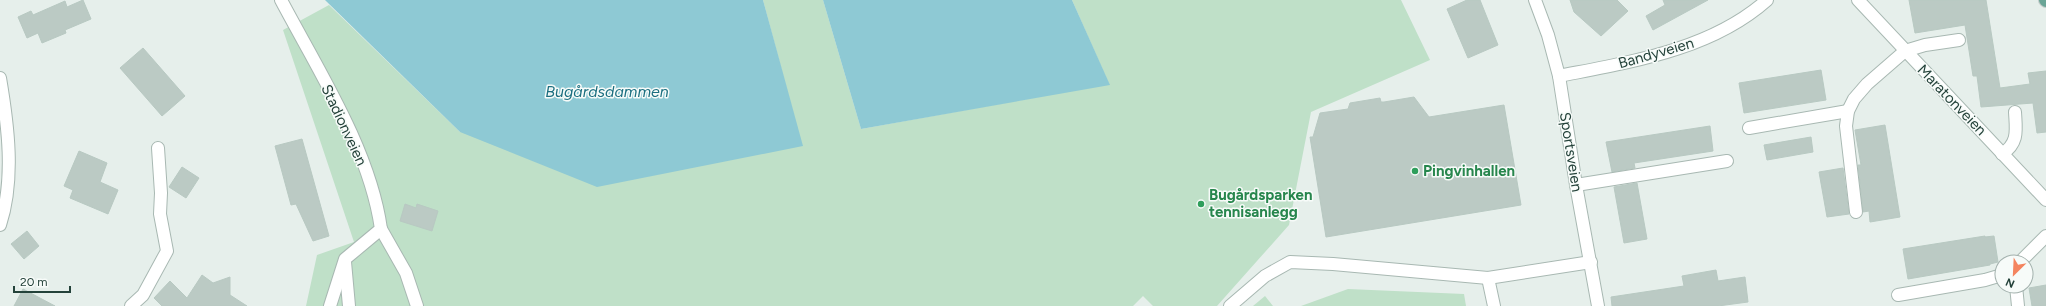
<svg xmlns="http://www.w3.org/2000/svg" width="2046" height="306" viewBox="0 0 2046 306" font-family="Figtree,sans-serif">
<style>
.green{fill:#bfe0c8}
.water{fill:#8ec9d4}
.building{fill:#bbcac4;stroke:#b8c9c2}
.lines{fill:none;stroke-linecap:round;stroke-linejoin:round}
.minor-casing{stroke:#a8b8b2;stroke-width:14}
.major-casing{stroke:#c2cac8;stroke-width:14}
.minor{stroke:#fff;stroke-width:12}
.major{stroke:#6aa596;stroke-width:12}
.leisure-dot{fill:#2e9e5b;stroke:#f7fbf9;stroke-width:1.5}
.labels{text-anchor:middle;stroke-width:3;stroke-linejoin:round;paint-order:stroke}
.street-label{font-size:15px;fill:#24423a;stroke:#f7fbf9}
.leisure-label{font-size:15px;font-weight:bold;fill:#27864d;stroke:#f7fbf9;text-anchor:start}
.water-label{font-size:16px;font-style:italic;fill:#1c6f80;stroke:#f7fbf9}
</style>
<rect width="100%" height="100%" fill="#e6efeb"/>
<g class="green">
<polygon points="763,0 823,0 861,129 1109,84 1072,0 1401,0 1430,60 1311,112 1289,225 1217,306 1153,306 1143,296 1133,306 306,306 317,255 354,242 283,30 329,5 460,132 802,146"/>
<polygon points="1348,289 1464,294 1466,306 1301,306"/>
<polygon points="1265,296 1273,306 1253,306"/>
</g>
<g class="water">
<polygon points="325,0 763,0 803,146 597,187 460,132"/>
<polygon points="823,0 1072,0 1110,85 861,129"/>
</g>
<g class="building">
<polygon points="83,0 91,19 65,30 66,33 42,43 38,33 27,38 18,17 31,11 33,15 65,1 67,7"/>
<polygon points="1467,0 1480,0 1498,45 1468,58 1447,9"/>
<polygon points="1570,0 1617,0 1628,11 1601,36 1574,12"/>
<polygon points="1663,0 1708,0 1653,30 1646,16 1665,5"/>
<polygon points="1909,0 1986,0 2000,88 2030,84 2028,73 2046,71 2046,132 2037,133 2033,103 1981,107 1977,76 1973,76 1965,25 1915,33"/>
<polygon points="143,48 185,96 162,116 120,68"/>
<polygon points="1821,70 1826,100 1744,113 1739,83"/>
<polygon points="1414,97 1429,117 1504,105 1521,205 1326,237 1310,137 1313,137 1320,113 1348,109 1350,103 1380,98 1381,102 1384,102"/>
<polygon points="1885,125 1900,217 1870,222 1869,211 1863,212 1858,165 1861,165 1855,130"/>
<polygon points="1710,126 1713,151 1634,163 1635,168 1612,172 1606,142"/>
<polygon points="1811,137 1813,152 1767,160 1764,145"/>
<polygon points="302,139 329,236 313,241 296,204 291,205 275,146"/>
<polygon points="79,151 107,163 100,182 118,190 108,214 70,198 73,190 64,186"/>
<polygon points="182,167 199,178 186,198 169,187"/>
<polygon points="1843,168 1849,214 1827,217 1819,172"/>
<polygon points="1637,183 1647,239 1624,243 1614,187"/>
<polygon points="405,204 416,208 417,204 438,211 432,231 400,221"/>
<polygon points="27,231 39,246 24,259 11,244"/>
<polygon points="1985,236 1985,237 1994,236 1998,262 1990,264 1990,265 1908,279 1903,249"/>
<polygon points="1716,270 1718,281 1745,277 1748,302 1718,306 1612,306 1611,297 1684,286 1682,276"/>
<polygon points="202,275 213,283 230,277 230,295 247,306 162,306 154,298 170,281 187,298"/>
<polygon points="2046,285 2046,306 2032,306 2029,288"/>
<polygon points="23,289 55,306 14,306"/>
</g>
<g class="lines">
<g class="minor-casing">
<g id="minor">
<path d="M281 0C318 70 370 150 381 229L345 259 330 306"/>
<polyline points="1535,0 1548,35 1559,76 1576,185 1598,306"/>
<polyline points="1858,0 2046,200"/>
<path d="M1559 76C1630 62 1711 50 1767 0"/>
<path d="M0 78C8 125 15 179 0 225"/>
<polyline points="1749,128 1848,111"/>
<path d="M2002 154C2019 143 2016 130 2015 112"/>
<polyline points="1576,185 1727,161"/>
<polyline points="1856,212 1846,126 1848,111 1854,99 1867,84 1905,51 1925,45 1959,40"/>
<polyline points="381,229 406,273 417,306"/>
<polyline points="345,262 349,306"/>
<polyline points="2020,262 2046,236"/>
<polyline points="1488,278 1494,306"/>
<polyline points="2016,286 2018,306"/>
<polyline points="1898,295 1985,280 2002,275"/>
<polyline points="131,306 143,295 167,251 160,214 161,193 158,148"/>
<polyline points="1230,306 1265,276 1290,262 1333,264 1488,278 1591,262"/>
</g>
</g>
<g class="major-casing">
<polyline id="major" points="2045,0 2046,1"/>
</g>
<use href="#minor" class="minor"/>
<use href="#major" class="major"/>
</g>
<g class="leisure-dot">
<circle cx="1415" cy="171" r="4"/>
<circle cx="1201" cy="204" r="4"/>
</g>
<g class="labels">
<g class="street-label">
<text transform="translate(1656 53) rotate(-16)" y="5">Bandyveien</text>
<text transform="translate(1952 100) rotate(46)" y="5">Maratonveien</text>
<text transform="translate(344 125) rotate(65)" y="5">Stadionveien</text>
<text transform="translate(1571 152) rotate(81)" y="5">Sportsveien</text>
</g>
<g class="leisure-label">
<text x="1423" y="176">Pingvinhallen</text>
<text x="1209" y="200">Bugårdsparken<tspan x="1209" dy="17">tennisanlegg</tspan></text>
</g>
<g class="water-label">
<text x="607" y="97">Bugårdsdammen</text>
</g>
</g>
<g transform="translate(2014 274) rotate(204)"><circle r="19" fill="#f7fbf9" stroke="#a3b1ad"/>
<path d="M0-3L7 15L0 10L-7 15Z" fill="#f4845f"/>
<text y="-6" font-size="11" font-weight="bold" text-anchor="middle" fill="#24423a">N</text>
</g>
<path d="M14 286v6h56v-6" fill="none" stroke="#24423a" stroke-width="2"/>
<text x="20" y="286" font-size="12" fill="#24423a" stroke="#f7fbf9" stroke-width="3" paint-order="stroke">20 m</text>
</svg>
